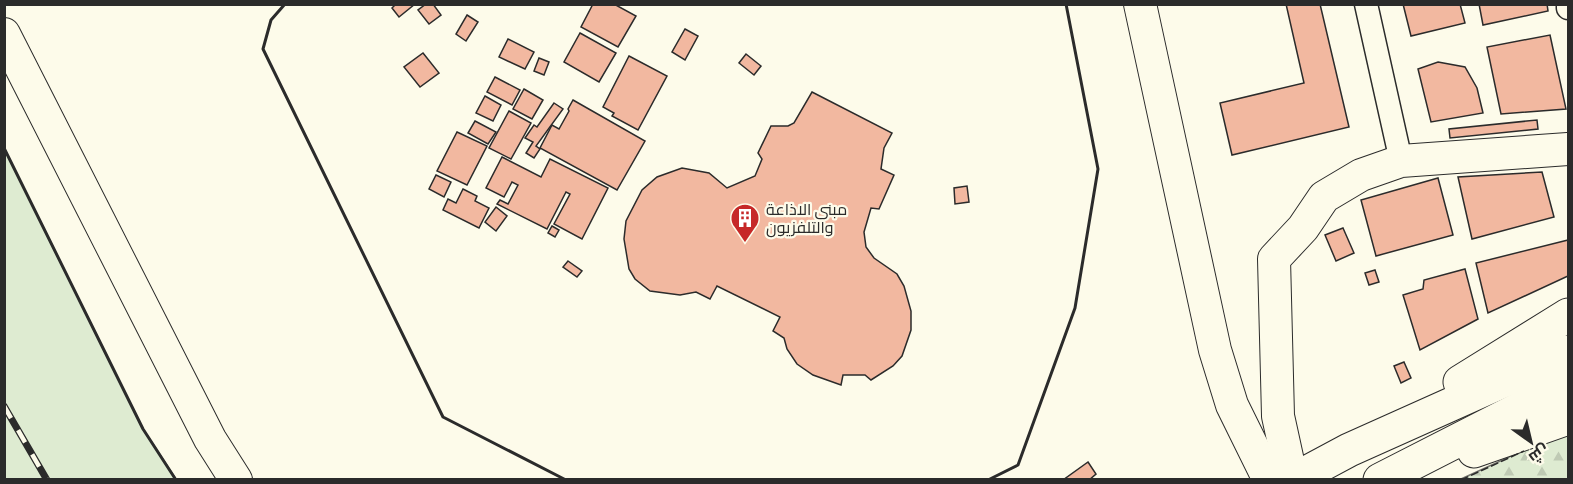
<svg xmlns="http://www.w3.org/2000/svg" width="1573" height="484" viewBox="0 0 1573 484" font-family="'Source Sans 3',Cairo,sans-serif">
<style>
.grass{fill:#deebd1;stroke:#74746e;stroke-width:1.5}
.forest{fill:url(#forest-firs);stroke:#74746e;stroke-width:1.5}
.building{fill:#f2b8a0;stroke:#2b2b2b;stroke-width:1.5}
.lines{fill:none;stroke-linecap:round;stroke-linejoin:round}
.street-casing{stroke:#2b2b2b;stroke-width:25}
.secondary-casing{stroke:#2b2b2b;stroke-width:34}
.primary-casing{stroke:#2b2b2b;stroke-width:35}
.path{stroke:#6a6964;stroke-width:4;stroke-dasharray:4.5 3;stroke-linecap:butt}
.street{stroke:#fdfbea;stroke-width:22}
.secondary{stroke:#fdfbea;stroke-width:32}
.primary{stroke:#fdfbea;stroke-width:33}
.rail-casing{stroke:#2b2b2b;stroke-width:7}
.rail{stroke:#fdfbea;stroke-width:4.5;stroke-dasharray:14;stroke-linecap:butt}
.fence{stroke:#2b2b2b;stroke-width:1.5;stroke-dasharray:8 3;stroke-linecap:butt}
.wall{stroke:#2b2b2b;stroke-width:3}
.labels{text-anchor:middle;stroke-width:4.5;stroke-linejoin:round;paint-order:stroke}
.poi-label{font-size:16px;fill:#2b2b2b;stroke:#fdfbea;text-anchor:start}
</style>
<defs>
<pattern id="forest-firs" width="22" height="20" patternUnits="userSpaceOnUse" patternTransform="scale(1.5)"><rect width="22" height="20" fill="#deebd1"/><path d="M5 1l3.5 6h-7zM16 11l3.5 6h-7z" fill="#bfcab4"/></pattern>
</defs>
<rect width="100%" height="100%" fill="#fdfbea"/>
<polygon class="grass" points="4,148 143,429 176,479 5,479"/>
<polygon class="forest" points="1568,430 1568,479 1461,479"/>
<g class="building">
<polygon points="396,4 415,4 399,17 392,8"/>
<polygon points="426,4 433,4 441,15 429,24 418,10"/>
<polygon points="593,4 614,4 636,16 618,47 581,27"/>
<polygon points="1286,4 1320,4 1349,127 1232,155 1220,103 1304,83"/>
<polygon points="1403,4 1460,4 1465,23 1411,36"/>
<polygon points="1479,4 1547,4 1548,11 1483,25"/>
<polygon points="467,15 478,22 466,41 456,34"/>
<polygon points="685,29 698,36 685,60 672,52"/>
<polygon points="580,33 616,53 599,82 564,62"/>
<polygon points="1550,35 1566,109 1501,114 1487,47"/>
<polygon points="508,39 534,52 525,69 499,57"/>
<polygon points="423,53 439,73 420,87 404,67"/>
<polygon points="746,54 761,66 754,75 739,63"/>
<polygon points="629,56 667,76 638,130 612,116 614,113 603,107"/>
<polygon points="539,58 549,62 544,75 534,71"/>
<polygon points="1438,62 1465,67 1477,88 1483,113 1431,122 1418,69"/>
<polygon points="495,77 520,90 512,105 487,92"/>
<polygon points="524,89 543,100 532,119 513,109"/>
<polygon points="812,92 892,133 884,148 881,169 894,175 879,209 871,208 864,232 866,247 874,258 897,274 904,286 911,311 911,330 902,356 893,366 871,380 865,375 843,375 841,385 813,375 797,364 787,349 784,338 773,331 780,317 717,286 710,299 696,292 680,295 650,291 635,279 629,269 624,239 626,221 642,190 657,177 682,168 709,173 727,188 755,176 762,159 758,153 771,126 788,126 794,123"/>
<polygon points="485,96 501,105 493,121 476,113"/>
<polygon points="573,100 645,141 617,190 540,148 552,125 559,129 569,111 568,109"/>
<polygon points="554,103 563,109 536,146 540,149 534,158 526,153 533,142 525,138 534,125 537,127"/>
<polygon points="509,111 531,123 511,159 489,148"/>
<polygon points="1537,120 1538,129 1450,138 1449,129"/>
<polygon points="475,121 496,132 488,144 468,133"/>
<polygon points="457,132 487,146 467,185 437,171"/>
<polygon points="502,157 541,177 550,159 608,188 582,239 554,224 570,194 566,192 547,229 497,204 500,200 508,204 518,185 512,182 504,197 486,188"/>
<polygon points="1542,172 1554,217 1472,239 1458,177"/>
<polygon points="436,175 451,182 444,197 429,189"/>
<polygon points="1438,178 1453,235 1376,256 1361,200"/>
<polygon points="967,186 969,202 955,204 954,188"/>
<polygon points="463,189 477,196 475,201 489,208 479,228 443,210 448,199 456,203"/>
<polygon points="496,207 507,216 496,231 485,222"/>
<polygon points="552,226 559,230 555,237 548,233"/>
<polygon points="1343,228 1354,253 1336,261 1325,235"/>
<polygon points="1568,240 1568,276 1488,313 1476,263"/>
<polygon points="568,261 582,271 577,277 563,267"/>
<polygon points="1465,269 1478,319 1420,350 1403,295 1423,289 1424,280"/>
<polygon points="1375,270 1379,282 1369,285 1365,273"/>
<polygon points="1404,362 1411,378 1401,383 1394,366"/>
<polygon points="1088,462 1096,474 1089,480 1063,480"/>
</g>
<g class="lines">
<g class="street-casing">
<g id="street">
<polyline points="1366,4 1401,161"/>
<polyline points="1568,4 1568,8"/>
</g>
</g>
<g class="secondary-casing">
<g id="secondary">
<polyline points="1140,4 1215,350 1232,405 1269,480"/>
<polyline points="4,34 210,439 236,480"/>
<polyline points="1292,480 1278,416 1274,259 1303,228 1324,197 1361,175 1401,161 1568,149"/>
</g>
</g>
<g class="primary-casing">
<g id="primary">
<polyline points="1460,382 1568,315"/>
<polyline points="1474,451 1568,418"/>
<polyline points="1293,480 1349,450 1568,352"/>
<polyline points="1380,480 1568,384"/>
</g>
</g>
<polyline class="path" points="1568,480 1568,479"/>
<use href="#street" class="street"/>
<use href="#secondary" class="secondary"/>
<use href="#primary" class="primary"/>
<g class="rail-casing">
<polyline id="rail" points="4,406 47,480"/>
</g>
<use href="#rail" class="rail"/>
<polyline class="fence" points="1461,480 1524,451"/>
<g class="wall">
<polyline points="285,4 271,20 263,49 443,417 566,480"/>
<polyline points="4,148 143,429 176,480"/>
<polyline points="988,480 1018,465 1075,308 1098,169 1066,4"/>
</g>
</g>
<defs>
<g id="building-pin" transform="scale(1.5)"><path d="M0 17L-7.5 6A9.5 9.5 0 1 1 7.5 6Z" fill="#c62828" stroke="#fdfbea"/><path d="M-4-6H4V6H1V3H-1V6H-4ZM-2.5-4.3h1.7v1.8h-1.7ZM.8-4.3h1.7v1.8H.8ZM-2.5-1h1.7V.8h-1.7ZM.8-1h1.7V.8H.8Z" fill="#fff"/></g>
</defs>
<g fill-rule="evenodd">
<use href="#building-pin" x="745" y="218"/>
</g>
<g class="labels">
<g class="poi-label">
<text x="766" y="215">مبنى الاذاعة<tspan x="766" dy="18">والتلفزيون</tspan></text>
</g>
</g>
<rect width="1573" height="484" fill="none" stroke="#2b2b2b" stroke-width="12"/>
<g transform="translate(1531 442) rotate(146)" stroke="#fdfbea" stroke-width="4.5" paint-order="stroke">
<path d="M0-4.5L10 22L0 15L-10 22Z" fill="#2b2b2b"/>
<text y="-9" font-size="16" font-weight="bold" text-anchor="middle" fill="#2b2b2b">ش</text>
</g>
</svg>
